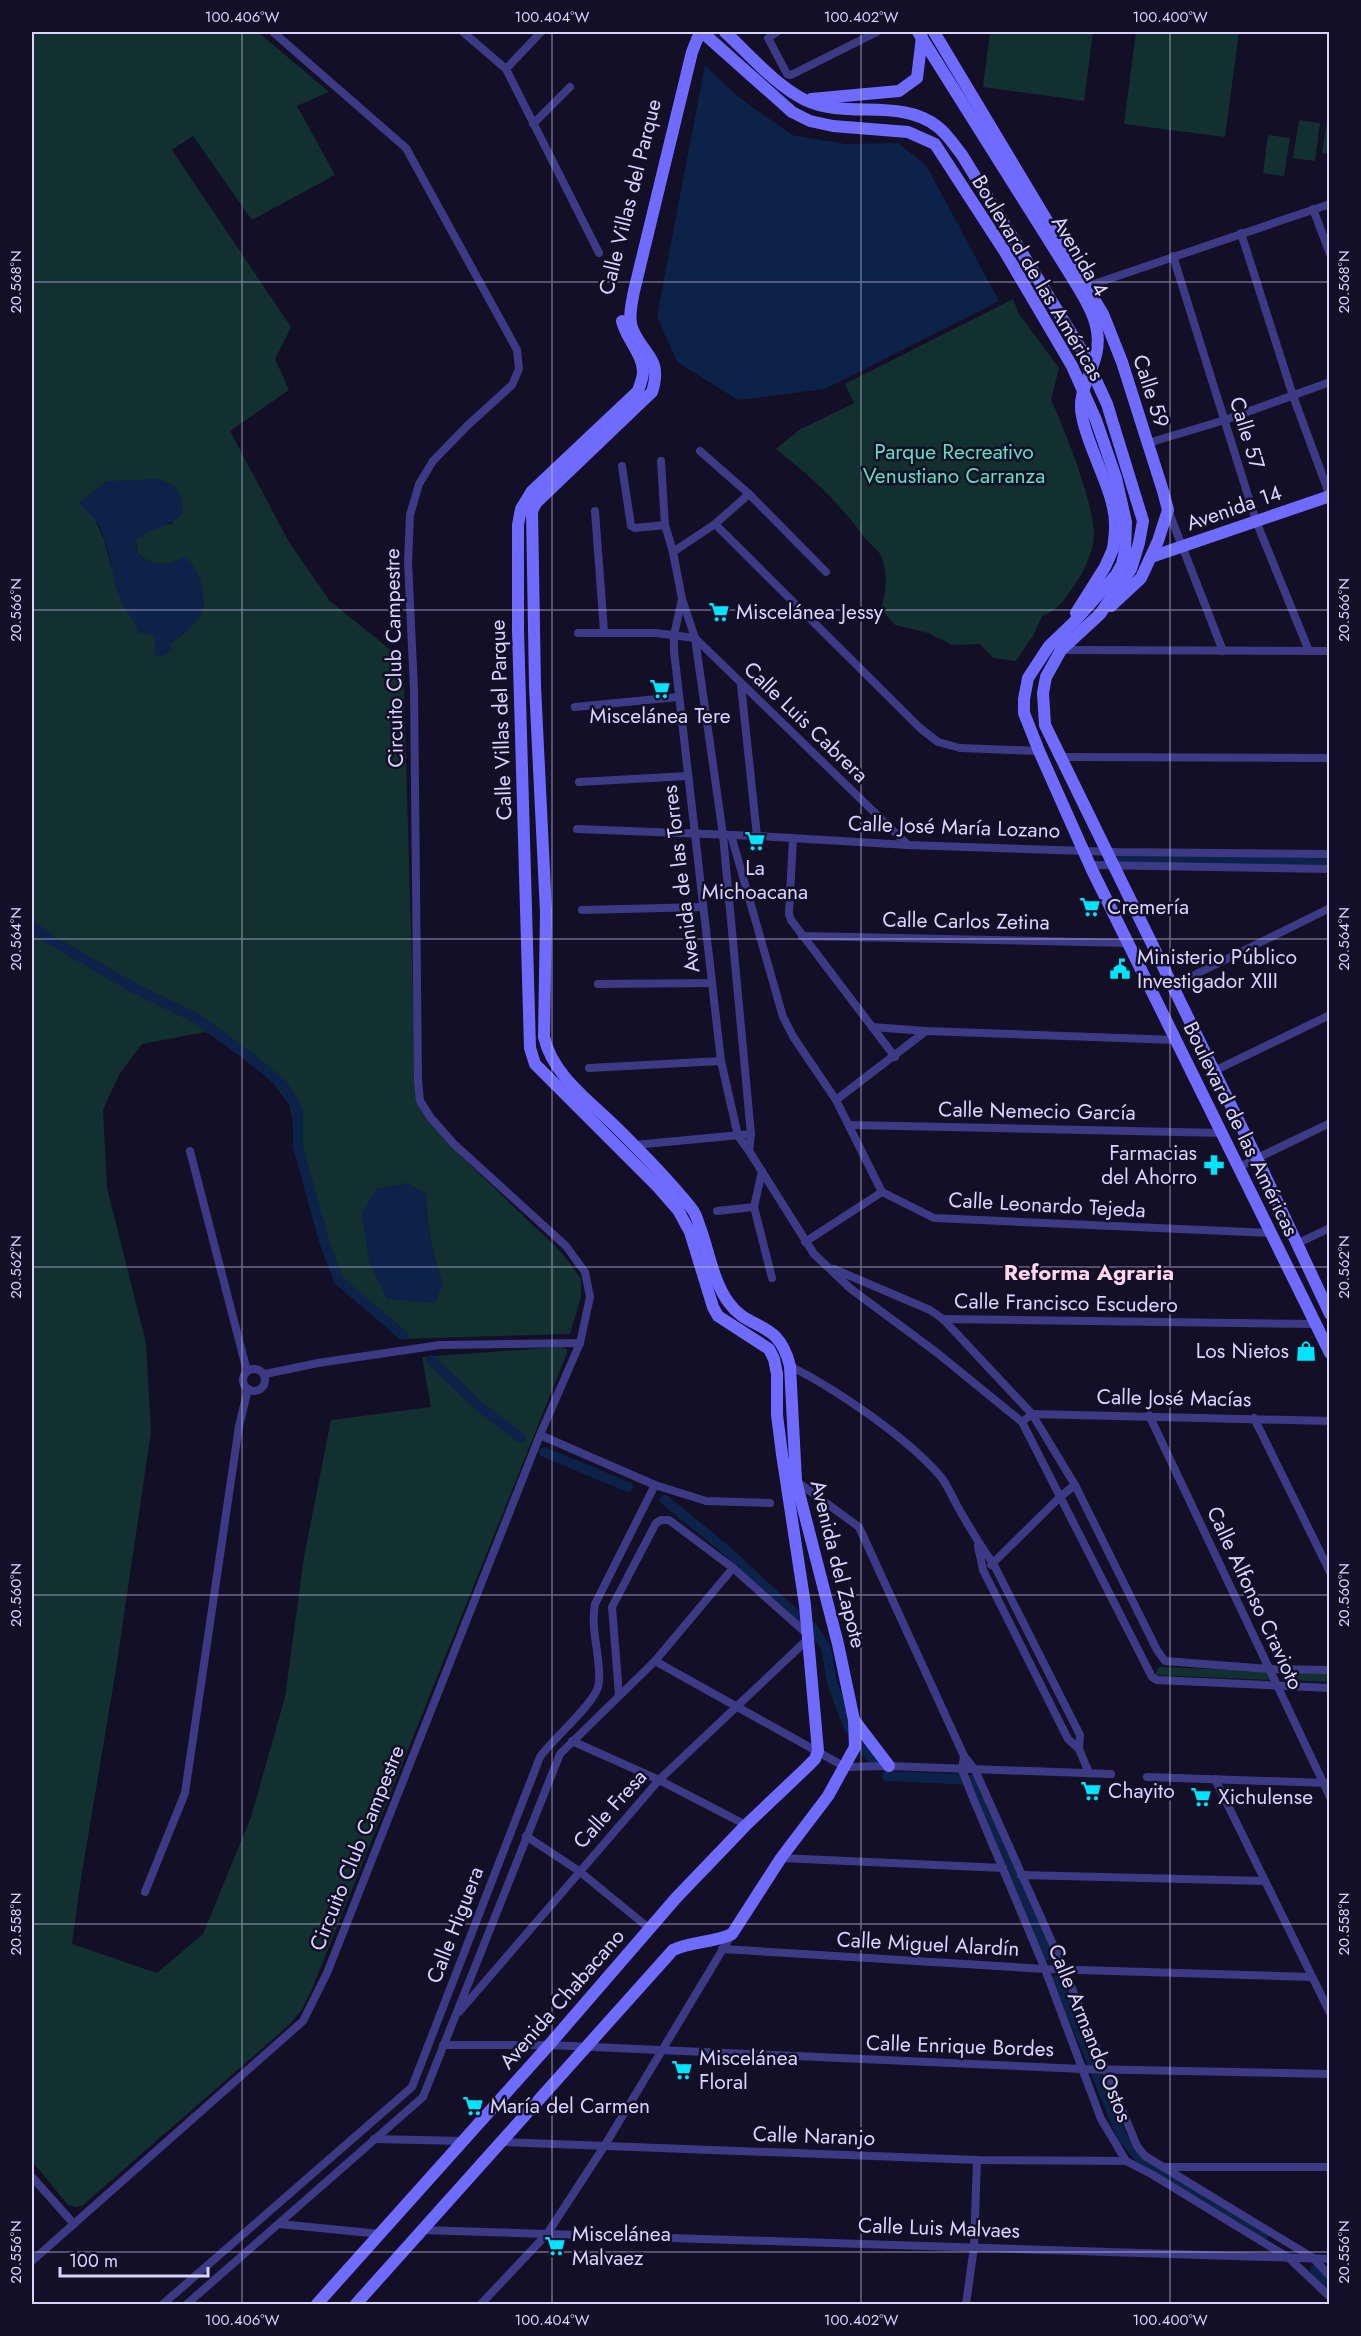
<svg xmlns="http://www.w3.org/2000/svg" width="1361" height="2336" viewBox="0 0 1361 2336" font-family="Jost,sans-serif">
<style>
.green{fill:#12302f;fill-rule:evenodd}
.water{fill:#0c2248}
.lines{fill:none;stroke-linecap:round;stroke-linejoin:round}
.canal{stroke:#0c2248;stroke-width:10}
.street{stroke:#3d3a85;stroke-width:8}
.secondary{stroke:#6f6bff;stroke-width:12}
.secondary-bridge{stroke:#6f6bff;stroke-width:12}
.ticks{fill:none;stroke:#d9d4ff;stroke-width:1.5;stroke-opacity:0.45}
.labels{text-anchor:middle;stroke-width:5;stroke-linejoin:round;paint-order:stroke}
.street-label{font-size:21px;fill:#d9d4ff;stroke:#130f26}
.park-label{font-size:21px;fill:#5fe0c0;stroke:#130f26}
.poi-label{font-size:21px;fill:#d9d4ff;stroke:#130f26;text-anchor:start}
.neighbourhood-label{font-size:22px;font-weight:bold;fill:#ffd6f0;stroke:#130f26}
.neatline{fill:none;stroke:#d9d4ff;stroke-width:2}
.ticks-label{font-size:15px;text-anchor:middle;fill:#d9d4ff}
</style>
<rect width="100%" height="100%" fill="#130f26"/>
<g class="green">
<path d="M32 32H258L329 92 297 106 335 175 252 220 193 136 172 150 291 327 275 359 289 390 230 431 289 542 330 601 403 660 416 1093 427 1118 464 1159 562 1253 581 1279V1297L570 1334 399 1339 338 1282 315 1221 300 1157 290 1106 267 1074 206 1032 142 1044 120 1073 103 1110 107 1188 146 1343 151 1432 116 1669 80 1885 72 1944 157 1973 203 1934 251 1817 285 1697 304 1557 331 1420 431 1407 422 1357 560 1347 567 1349V1353L312 1989 301 2011 289 2025 83 2205 76 2207 68 2205 32 2161ZM107 481 125 482 173 523 150 529 136 539 137 553 154 565 171 563 187 631 155 655V636L111 566 104 539 95 520 100 487ZM407 1183 426 1194C426 1226 433 1254 443 1284Z"/>
<polygon points="990,32 1093,32 1084,101 983,87"/>
<polygon points="1136,32 1239,32 1225,137 1124,124"/>
<polygon points="1328,115 1329,115 1329,154 1322,153"/>
<polygon points="1299,120 1320,123 1315,161 1293,158"/>
<polygon points="1268,135 1290,138 1284,176 1263,173"/>
<path d="M1013 299 1019 314 1059 368 1051 400C1064 428 1100 516 1093 544 1090 559 1082 574 1074 586 1063 601 1060 609 1042 616L1034 634 1016 661 993 658 980 644 952 645 928 633 895 625 881 608C887 591 888 571 880 554 876 548 869 543 864 537 839 502 810 476 776 449L799 430 854 403 845 384Z"/>
<polygon points="1159,1667 1267,1671 1271,1680 1155,1675"/>
<polygon points="1281,1671 1329,1673 1329,1682 1285,1680"/>
</g>
<g class="water">
<polygon points="705,65 737,96 792,135 846,144 898,143 926,165 999,301 825,389 738,400 677,362 657,316"/>
<path d="M158 479C180 486 181 492 183 514 169 527 152 528 136 539L137 553C156 567 163 567 185 557 199 567 206 592 203 609 199 624 181 635 170 643L172 650 163 656 155 655V636L138 632C135 617 123 610 119 596 112 577 108 534 95 520 90 514 84 510 79 503L107 481Z"/>
<path d="M407 1183 426 1194C426 1226 433 1254 443 1284L435 1303 387 1299 369 1262 362 1213 376 1189Z"/>
</g>
<g class="lines">
<g class="canal">
<polyline points="1121,859 1330,861"/>
<polyline points="32,926 51,940 134,988 196,1018 247,1055 283,1085 298,1110 298,1147 324,1241 339,1281 403,1335"/>
<polyline points="431,1360 480,1407 521,1438"/>
<polyline points="544,1452 628,1487"/>
<polyline points="665,1500 725,1549 798,1617"/>
<polyline points="812,1627 826,1648 832,1683 849,1728"/>
<polyline points="862,1747 874,1760"/>
<polyline points="887,1776 974,1780 1049,1956"/>
<polyline points="1058,1979 1121,2135 1141,2160 1264,2234"/>
<polyline points="1315,2270 1330,2286"/>
</g>
<g class="street">
<polyline points="463,32 506,69 599,253"/>
<polyline points="777,32 768,38 787,74 791,75 877,32"/>
<polyline points="506,69 541,32"/>
<polyline points="533,124 570,87"/>
<polyline points="1313,209 1330,254"/>
<polyline points="1241,233 1293,396 1330,496"/>
<polyline points="1173,256 1256,521 1309,651"/>
<polyline points="1088,286 1330,204"/>
<polyline points="1148,443 1225,420 1330,382"/>
<polyline points="700,451 749,494 826,572"/>
<polyline points="661,461 665,525 673,552 682,599 695,638 723,835 751,1134 749,1151 738,1136 721,1061 674,651 674,635 682,599"/>
<polyline points="622,466 631,526 635,528 665,525"/>
<polyline points="1168,510 1223,651"/>
<polyline points="595,511 604,631"/>
<polyline points="715,524 920,728 938,742 960,748 1039,751"/>
<polyline points="673,552 715,524 749,494"/>
<polyline points="578,633 656,633 695,638 908,845"/>
<polyline points="1061,650 1330,651"/>
<polyline points="741,685 757,836"/>
<polyline points="575,707 678,697"/>
<polyline points="1059,757 1330,758"/>
<polyline points="579,782 687,776"/>
<polyline points="577,829 757,836 908,845 1116,852 1330,854"/>
<polyline points="731,835 783,1017 794,1038 836,1100 882,1192"/>
<polyline points="793,838 789,914 791,920 895,1057"/>
<polyline points="1090,865 1330,869"/>
<polyline points="582,910 703,907"/>
<polyline points="802,936 1129,943"/>
<polyline points="598,984 711,983"/>
<polyline points="1172,986 1330,908"/>
<polyline points="872,1027 926,1031 1176,1040"/>
<polyline points="589,1068 721,1061"/>
<polyline points="1214,1071 1330,1015"/>
<polyline points="836,1100 926,1031"/>
<polyline points="851,1125 1222,1133"/>
<polyline points="634,1145 751,1134"/>
<polyline points="190,1151 247,1371"/>
<polyline points="749,1151 814,1254 851,1289 936,1352 1022,1422 1152,1677 1157,1680 1330,1688"/>
<polyline points="1239,1167 1330,1123"/>
<polyline points="762,1171 754,1207 772,1278"/>
<polyline points="882,1192 934,1218 1271,1233"/>
<polyline points="717,1211 754,1207"/>
<polyline points="805,1242 882,1192"/>
<polyline points="1296,1244 1330,1228"/>
<polyline points="834,1269 930,1310 943,1319 1032,1414 1075,1485 1157,1650 1165,1661 1269,1669 1330,1670"/>
<polyline points="943,1319 1315,1324"/>
<path d="M790 1366C836 1389 908 1438 941 1477 948 1486 953 1499 959 1509 970 1528 980 1546 993 1563L1080 1735 1079 1749"/>
<circle cx="254" cy="1380" r="11"/>
<polyline points="265,1374 318,1363 440,1345 580,1343"/>
<polyline points="1149,1415 1330,1797"/>
<polyline points="1254,1418 1330,1572"/>
<polyline points="1022,1422 1032,1414 1330,1421"/>
<polyline points="540,1435 655,1485 706,1501 770,1503"/>
<polyline points="796,1481 859,1527 964,1756 975,1770 1064,1969 1137,2146 1145,2156 1313,2258 1330,2276"/>
<polyline points="978,1546 983,1570 1068,1739 1079,1749 1089,1773"/>
<polyline points="991,1565 1061,1496 1075,1485"/>
<polyline points="655,1661 845,1767 889,1766 1111,1774"/>
<polyline points="619,1695 612,1607 656,1523 661,1520 669,1520 733,1568 806,1633"/>
<polyline points="572,1741 659,1780 746,1825"/>
<polyline points="964,1756 962,1770 973,1798 1045,1969 1101,2119 1126,2161 1153,2175 1289,2258 1330,2297"/>
<polyline points="1147,1777 1327,1783"/>
<polyline points="1215,1779 1330,2013"/>
<polyline points="526,1836 579,1871 650,1929"/>
<polyline points="781,1858 1003,1868"/>
<polyline points="1021,1875 1265,1881"/>
<polyline points="145,1892 185,1793 239,1426 248,1389"/>
<polyline points="722,1949 1045,1969 1311,1977"/>
<polyline points="459,2012 659,1780 807,1640"/>
<polyline points="443,2045 549,2045 1083,2069 1330,2074"/>
<polyline points="374,2139 462,2141"/>
<polyline points="501,2142 977,2160 1126,2161"/>
<polyline points="1164,2167 1330,2167"/>
<polyline points="32,2177 74,2224"/>
<polyline points="279,2224 381,2234"/>
<polyline points="422,2230 1330,2259"/>
<polyline points="32,2261 303,2021 327,1973 540,1435 580,1343 590,1297 585,1272 566,1246 454,1144 431,1118 420,1101 418,1080 414,689 408,562 410,515 419,484 433,461 467,426 512,385 519,369 517,350 406,148 273,32"/>
<path d="M163 2304 412 2087 540 1757C553 1738 598 1702 599 1682 601 1656 590 1631 595 1604L655 1485"/>
<polyline points="187,2304 423,2097 560,1754 655,1661 733,1568"/>
<polyline points="481,2304 547,2234 605,2145 732,1934"/>
<polyline points="966,2304 974,2247 977,2160"/>
</g>
<g class="secondary">
<polyline points="702,32 792,112 810,121 833,126 908,132 935,144 1005,252 1072,366 1096,420 1116,478 1126,522 1125,551 1122,564 1116,575 1074,622 1049,646 1028,678 1024,699 1024,713 1039,751 1092,870 1330,1353"/>
<path d="M725 32C749 54 775 85 805 100 846 120 901 97 938 127 947 134 955 146 962 155L1084 354 1107 404 1143 521 1139 543 1131 569 1100 614 1061 650 1046 677 1043 693 1045 725 1262 1169 1330 1314"/>
<polyline points="918,32 1070,274"/>
<polyline points="934,32 1103,314 1122,362 1163,491 1168,510 1158,541 1141,578 1111,606"/>
<polyline points="811,99 899,91 917,78 922,37"/>
<polyline points="1151,557 1330,496"/>
<polyline points="1076,613 1105,567 1113,549"/>
<polyline points="854,1720 889,1766"/>
<path d="M317 2304 549 2045 676 1898 746 1825 805 1769 815 1759 818 1751 805 1605 782 1454 777 1415V1374L774 1359 769 1349 718 1316 713 1307 690 1232 678 1210 658 1187 535 1064 530 1048 518 630V525L521 509 532 491 638 391C640 385 643 378 643 372 643 354 626 339 622 321"/>
<path d="M356 2304 673 1950C692 1941 713 1943 732 1934L781 1858 828 1796 855 1747 854 1720 838 1644 796 1481 790 1366C778 1318 750 1332 729 1303 714 1283 709 1253 701 1230 698 1223 697 1215 692 1209 670 1181 643 1154 617 1128 590 1101 553 1076 544 1037L546 912 535 686 532 511 536 503 652 392C663 357 643 356 632 328 628 317 632 302 634 291L692 52 700 32"/>
</g>
<path class="secondary-bridge" d="M1070 274C1084 298 1104 324 1096 355 1091 376 1077 393 1082 416 1088 450 1116 493 1115 526 1115 534 1114 542 1113 549"/>
</g>
<path class="ticks" d="M242 32V2304M552 32V2304M861 32V2304M1170 32V2304M32 282H1330M32 610H1330M32 939H1330M32 1267H1330M32 1595H1330M32 1924H1330M32 2252H1330"/>
<defs>
<g id="supermarket-bare" transform="scale(1.62)"><path d="M-6-5.5h2.5l.6 2H6L4.5 2H-2.5L-4.4-4H-6ZM-1.5 3.2a1.3 1.3 0 1 0 .1 0ZM3 3.2a1.3 1.3 0 1 0 .1 0Z" fill="#00e5ff" stroke="#130f26" stroke-width="2.5" paint-order="stroke"/></g>
<g id="civic-bare" transform="scale(1.62)"><path d="M-.6-6.5H3V-4.5H.6V-3L4-1V1h2V6H-6V1h2V-1L-.6-3ZM-1.2 2.5V6h2.4V2.5Z" fill="#00e5ff" stroke="#130f26" stroke-width="2.5" paint-order="stroke"/></g>
<g id="pharmacy-bare" transform="scale(1.62)"><path d="M-2-6h4v4h4v4h-4v4h-4v-4h-4v-4h4Z" fill="#00e5ff" stroke="#130f26" stroke-width="2.5" paint-order="stroke"/></g>
<g id="shop-bare" transform="scale(1.62)"><path d="M-5-2.5h2.3a2.7 3.5 0 0 1 5.4 0H5L5.5 6h-11ZM-1.5-2.5h3a1.5 2.3 0 0 0-3 0Z" fill="#00e5ff" stroke="#130f26" stroke-width="2.5" paint-order="stroke"/></g>
</defs>
<g fill-rule="evenodd">
<use href="#supermarket-bare" x="719" y="612"/>
<use href="#supermarket-bare" x="660" y="689"/>
<use href="#supermarket-bare" x="755" y="841"/>
<use href="#supermarket-bare" x="1090" y="907"/>
<use href="#civic-bare" x="1120" y="969"/>
<use href="#pharmacy-bare" x="1214" y="1165"/>
<use href="#shop-bare" x="1306" y="1351"/>
<use href="#supermarket-bare" x="1091" y="1791"/>
<use href="#supermarket-bare" x="1201" y="1797"/>
<use href="#supermarket-bare" x="682" y="2070"/>
<use href="#supermarket-bare" x="473" y="2106"/>
<use href="#supermarket-bare" x="555" y="2246"/>
</g>
<g class="labels">
<g class="street-label">
<text transform="translate(630 197) rotate(-76)" y="7">Calle Villas del Parque</text>
<text transform="translate(1080 256) rotate(59)" y="7">Avenida 4</text>
<text transform="translate(1038 278) rotate(59)" y="7">Boulevard de las Américas</text>
<text transform="translate(1151 391) rotate(72)" y="7">Calle 59</text>
<text transform="translate(1247 433) rotate(73)" y="7">Calle 57</text>
<text transform="translate(1234 508) rotate(-19)" y="7">Avenida 14</text>
<text transform="translate(394 658) rotate(-91)" y="7">Circuito Club Campestre</text>
<text transform="translate(501 720) rotate(-92)" y="7">Calle Villas del Parque</text>
<text transform="translate(806 722) rotate(44)" y="7">Calle Luis Cabrera</text>
<text transform="translate(954 827) rotate(2)" y="7">Calle José María Lozano</text>
<text transform="translate(681 879) rotate(-97)" y="7">Avenida de las Torres</text>
<text transform="translate(966 921) rotate(1)" y="7">Calle Carlos Zetina</text>
<text transform="translate(1037 1111) rotate(1)" y="7">Calle Nemecio García</text>
<text transform="translate(1241 1129) rotate(64)" y="7">Boulevard de las Américas</text>
<text transform="translate(1047 1205) rotate(3)" y="7">Calle Leonardo Tejeda</text>
<text transform="translate(1066 1303) rotate(1)" y="7">Calle Francisco Escudero</text>
<text transform="translate(1174 1398) rotate(1)" y="7">Calle José Macías</text>
<text transform="translate(838 1564) rotate(76)" y="7">Avenida del Zapote</text>
<text transform="translate(1255 1598) rotate(65)" y="7">Calle Alfonso Cravioto</text>
<text transform="translate(610 1809) rotate(-48)" y="7">Calle Fresa</text>
<text transform="translate(357 1848) rotate(-68)" y="7">Circuito Club Campestre</text>
<text transform="translate(455 1925) rotate(-69)" y="7">Calle Higuera</text>
<text transform="translate(928 1944) rotate(3)" y="7">Calle Miguel Alardín</text>
<text transform="translate(562 1999) rotate(-49)" y="7">Avenida Chabacano</text>
<text transform="translate(1090 2033) rotate(68)" y="7">Calle Armando Ostos</text>
<text transform="translate(960 2046) rotate(2)" y="7">Calle Enrique Bordes</text>
<text transform="translate(814 2136) rotate(2)" y="7">Calle Naranjo</text>
<text transform="translate(939 2228) rotate(2)" y="7">Calle Luis Malvaes</text>
</g>
<g class="park-label">
<text x="954" y="459">Parque Recreativo<tspan x="954" dy="24">Venustiano Carranza</tspan></text>
</g>
<g class="poi-label">
<text x="736" y="619">Miscelánea Jessy</text>
<text x="660" y="723" text-anchor="middle">Miscelánea Tere</text>
<text x="755" y="875" text-anchor="middle">La<tspan x="755" dy="24">Michoacana</tspan></text>
<text x="1107" y="914">Cremería</text>
<text x="1137" y="964">Ministerio Público<tspan x="1137" dy="24">Investigador XIII</tspan></text>
<text x="1197" y="1160" text-anchor="end">Farmacias<tspan x="1197" dy="24">del Ahorro</tspan></text>
<text x="1289" y="1358" text-anchor="end">Los Nietos</text>
<text x="1108" y="1798">Chayito</text>
<text x="1218" y="1804">Xichulense</text>
<text x="699" y="2065">Miscelánea<tspan x="699" dy="24">Floral</tspan></text>
<text x="490" y="2113">María del Carmen</text>
<text x="572" y="2241">Miscelánea<tspan x="572" dy="24">Malvaez</tspan></text>
</g>
<g class="neighbourhood-label">
<text x="1089" y="1280">Reforma Agraria</text>
</g>
</g>
<rect width="1361" height="2336" fill="none" stroke="#130f26" stroke-width="66"/>
<path d="M60 2267v9h148v-9" fill="none" stroke="#d9d4ff" stroke-width="3"/>
<text x="69" y="2267" font-size="18" fill="#d9d4ff" stroke="#130f26" stroke-width="4.5" paint-order="stroke">100 m</text>
<rect x="33" y="33" width="1295" height="2270" class="neatline"/>
<g class="ticks-label">
<text x="242" y="22">100.406°W</text>
<text x="552" y="22">100.404°W</text>
<text x="861" y="22">100.402°W</text>
<text x="1170" y="22">100.400°W</text>
<text transform="translate(16 282) rotate(-90)" y="5">20.568°N</text>
<text transform="translate(1344 282) rotate(-90)" y="5">20.568°N</text>
<text transform="translate(16 610) rotate(-90)" y="5">20.566°N</text>
<text transform="translate(1344 610) rotate(-90)" y="5">20.566°N</text>
<text transform="translate(16 939) rotate(-90)" y="5">20.564°N</text>
<text transform="translate(1344 939) rotate(-90)" y="5">20.564°N</text>
<text transform="translate(16 1267) rotate(-90)" y="5">20.562°N</text>
<text transform="translate(1344 1267) rotate(-90)" y="5">20.562°N</text>
<text transform="translate(16 1595) rotate(-90)" y="5">20.560°N</text>
<text transform="translate(1344 1595) rotate(-90)" y="5">20.560°N</text>
<text transform="translate(16 1924) rotate(-90)" y="5">20.558°N</text>
<text transform="translate(1344 1924) rotate(-90)" y="5">20.558°N</text>
<text transform="translate(16 2252) rotate(-90)" y="5">20.556°N</text>
<text transform="translate(1344 2252) rotate(-90)" y="5">20.556°N</text>
<text x="242" y="2325">100.406°W</text>
<text x="552" y="2325">100.404°W</text>
<text x="861" y="2325">100.402°W</text>
<text x="1170" y="2325">100.400°W</text>
</g>
</svg>
